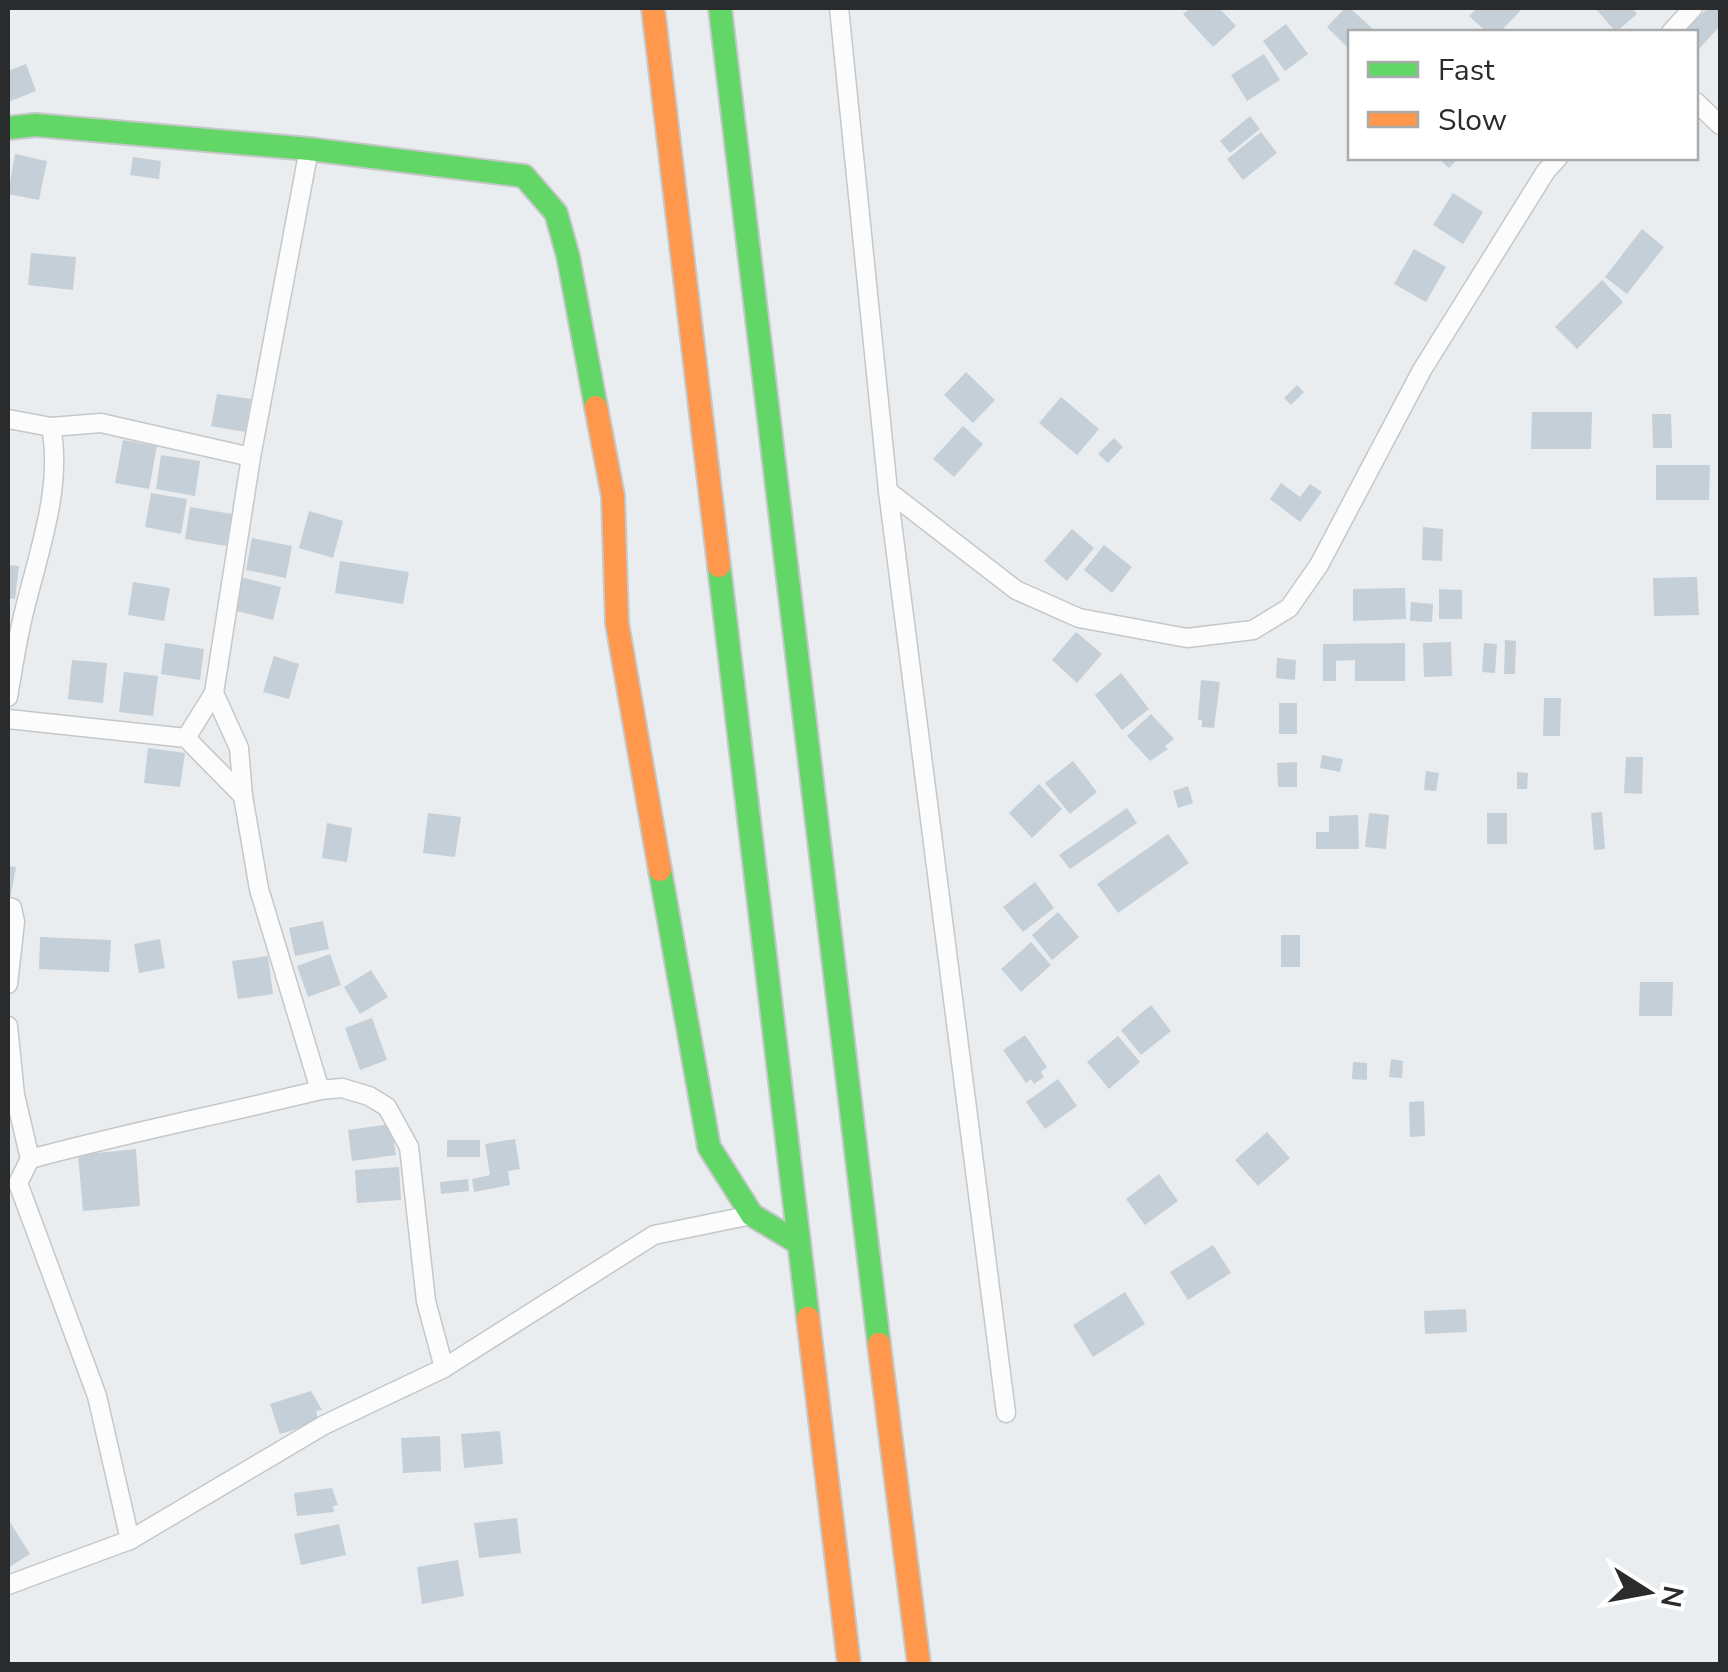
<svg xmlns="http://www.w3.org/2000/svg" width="1728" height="1672" viewBox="0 0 1728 1672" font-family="'Nunito Sans',sans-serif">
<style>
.building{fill:#c4cfd8}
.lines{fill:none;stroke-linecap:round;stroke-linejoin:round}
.street-casing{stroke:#c5c7c8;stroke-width:21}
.fast-casing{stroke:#c5c7c8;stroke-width:26}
.slow-casing{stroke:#c5c7c8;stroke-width:26}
.street{stroke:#fcfcfd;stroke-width:18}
.fast{stroke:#63d668;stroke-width:22}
.slow{stroke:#ff974d;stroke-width:22}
</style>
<rect width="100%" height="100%" fill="#eaedef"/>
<g class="building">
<polygon points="1191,8 1219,8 1236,26 1213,47 1183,14"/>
<polygon points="1345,8 1350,8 1376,32 1350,32 1350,50 1327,27"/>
<polygon points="1477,8 1523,8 1500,32 1487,32 1469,16"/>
<polygon points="1595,8 1632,8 1637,14 1616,32"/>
<polygon points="1708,8 1720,8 1720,26 1696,52 1696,32 1684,32"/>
<polygon points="1286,24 1308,54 1285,71 1263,41"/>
<polygon points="1264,54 1280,80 1247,101 1231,75"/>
<polygon points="26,64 36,91 8,102 8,71"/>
<polygon points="1250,116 1260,129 1230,153 1220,141"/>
<polygon points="1261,132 1277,153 1243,180 1227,159"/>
<polygon points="15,154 47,161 39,200 8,194"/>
<polygon points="133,157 161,161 159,179 130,175"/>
<polygon points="1438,158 1459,158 1449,168"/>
<polygon points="1453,193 1483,212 1463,244 1433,225"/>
<polygon points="1642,229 1664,247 1627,294 1605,277"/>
<polygon points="1414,249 1446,267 1426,302 1394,284"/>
<polygon points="31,253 76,257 73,290 28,285"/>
<polygon points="1602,280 1623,302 1577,349 1555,327"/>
<polygon points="966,372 995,400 973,423 944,395"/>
<polygon points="1297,385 1304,392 1291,405 1284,398"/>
<polygon points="217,394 251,399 245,432 211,426"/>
<polygon points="1061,397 1099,429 1077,455 1039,423"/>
<polygon points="1532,412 1592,412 1591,449 1531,449"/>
<polygon points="1652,414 1671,414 1672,448 1653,448"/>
<polygon points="963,426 983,444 954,477 933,459"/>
<polygon points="1114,438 1123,447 1108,463 1098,454"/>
<polygon points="123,440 157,446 149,489 115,483"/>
<polygon points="161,455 200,461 195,496 156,489"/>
<polygon points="1656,465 1710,465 1709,500 1656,500"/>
<polygon points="1281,483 1300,497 1310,484 1322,492 1300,522 1270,499"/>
<polygon points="151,493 187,499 181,534 145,527"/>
<polygon points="190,507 232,514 226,546 185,539"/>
<polygon points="309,511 343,521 333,558 299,548"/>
<polygon points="1423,527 1443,529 1442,561 1422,560"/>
<polygon points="1072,529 1094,548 1067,581 1044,561"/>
<polygon points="252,538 292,546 286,578 246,570"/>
<polygon points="1104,545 1132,567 1112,593 1084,570"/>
<polygon points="340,561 409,572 403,604 335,593"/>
<polygon points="8,565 19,566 15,599 8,598"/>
<polygon points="240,577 281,587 273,620 233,610"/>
<polygon points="1697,577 1699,615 1654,616 1653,578"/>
<polygon points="133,582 170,588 164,621 128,615"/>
<polygon points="1405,588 1406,619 1353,621 1353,589"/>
<polygon points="1439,589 1462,590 1462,619 1439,619"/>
<polygon points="1411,602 1433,604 1432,622 1410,621"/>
<polygon points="1076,632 1102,654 1077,683 1052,660"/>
<polygon points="1505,640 1516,641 1515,674 1504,674"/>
<polygon points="1451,642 1452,676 1424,677 1423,643"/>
<polygon points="165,643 204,649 200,680 161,674"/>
<polygon points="1405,643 1405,681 1355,681 1355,660 1336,661 1336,681 1323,681 1323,644"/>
<polygon points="1484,643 1497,644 1495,673 1482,672"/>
<polygon points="274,656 299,664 289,699 263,692"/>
<polygon points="1277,658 1296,660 1295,680 1276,678"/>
<polygon points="72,660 107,663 103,703 68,699"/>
<polygon points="124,672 158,676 153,716 119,712"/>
<polygon points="1121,673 1149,709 1122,730 1095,695"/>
<polygon points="1201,680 1220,682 1214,728 1202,727 1202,720 1198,720"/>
<polygon points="1544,698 1561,698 1560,736 1543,736"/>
<rect x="1279" y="703" width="18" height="31"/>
<polygon points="1151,714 1174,739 1165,746 1168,749 1150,761 1127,736"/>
<polygon points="148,748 185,753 180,787 144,783"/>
<polygon points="1322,755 1343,759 1340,772 1320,768"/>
<polygon points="1626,757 1643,757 1642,794 1624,793"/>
<polygon points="1073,761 1097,792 1070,814 1045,783"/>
<polygon points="1297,762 1297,787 1278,787 1277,763"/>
<polygon points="1426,771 1439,773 1436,791 1424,790"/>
<polygon points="1517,772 1528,773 1527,789 1517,789"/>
<polygon points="1039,784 1062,809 1032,838 1009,813"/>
<polygon points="1188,786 1193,803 1178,808 1173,791"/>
<polygon points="1127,808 1137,823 1070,869 1059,855"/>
<polygon points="1602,812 1605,849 1594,850 1591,813"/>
<polygon points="428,813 461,817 455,857 423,853"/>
<polygon points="1369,813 1389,815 1386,849 1365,847"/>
<rect x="1487" y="813" width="20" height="31"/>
<polygon points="1358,815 1359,849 1316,849 1316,832 1329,832 1329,816"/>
<polygon points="327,823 352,828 347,862 322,858"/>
<polygon points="1168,834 1189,863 1118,913 1097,884"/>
<polygon points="8,866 16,867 9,905 8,905"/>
<polygon points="1035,882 1054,908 1023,932 1003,907"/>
<polygon points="1058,912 1079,937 1052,960 1032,935"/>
<polygon points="323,921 329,949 295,956 289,928"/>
<rect x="1281" y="935" width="19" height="32"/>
<polygon points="40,937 111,940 109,972 39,969"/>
<polygon points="160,939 165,968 139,973 134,944"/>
<polygon points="1031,942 1051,965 1021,992 1001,969"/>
<polygon points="330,954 341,985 308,997 297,966"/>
<polygon points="268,956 273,994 238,999 232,961"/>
<polygon points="371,970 388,997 360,1014 344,987"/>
<polygon points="1640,982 1673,982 1672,1016 1639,1016"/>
<polygon points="1151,1005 1171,1031 1141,1055 1121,1030"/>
<polygon points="372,1018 387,1060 360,1070 345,1028"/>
<polygon points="1025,1035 1047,1067 1041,1072 1044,1077 1034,1084 1031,1079 1026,1083 1003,1050"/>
<polygon points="1118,1036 1140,1062 1109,1089 1087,1062"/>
<polygon points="1391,1059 1403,1061 1402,1078 1389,1077"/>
<polygon points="1353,1062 1367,1063 1367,1080 1352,1079"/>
<polygon points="1058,1079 1077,1106 1045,1129 1026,1102"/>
<polygon points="1424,1101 1425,1136 1410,1137 1409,1102"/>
<polygon points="391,1124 396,1155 352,1161 348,1130"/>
<polygon points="1267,1132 1290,1158 1258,1186 1235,1160"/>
<polygon points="515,1139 520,1169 508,1171 510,1185 474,1192 472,1179 490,1175 485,1144"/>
<rect x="447" y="1140" width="33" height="17"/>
<polygon points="136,1149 140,1206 83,1211 78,1155"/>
<polygon points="399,1167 401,1200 357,1203 355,1170"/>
<polygon points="1159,1174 1178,1201 1145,1225 1126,1199"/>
<polygon points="468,1179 469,1191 441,1194 440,1182"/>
<polygon points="1213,1245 1231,1273 1188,1300 1170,1272"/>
<polygon points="1125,1292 1145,1324 1093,1357 1073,1325"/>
<polygon points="1466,1309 1467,1332 1425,1334 1424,1311"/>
<polygon points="311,1391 322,1410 316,1411 319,1422 280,1434 270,1404"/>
<polygon points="500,1431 503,1464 464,1468 461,1434"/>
<polygon points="440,1436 441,1471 403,1473 401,1438"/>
<polygon points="332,1488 338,1505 333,1506 334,1512 297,1516 294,1493"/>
<polygon points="517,1518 521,1553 479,1558 474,1523"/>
<polygon points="8,1519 30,1554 8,1568"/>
<polygon points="339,1524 346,1555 301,1565 294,1534"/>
<polygon points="458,1560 464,1596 422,1604 417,1567"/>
</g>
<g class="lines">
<g class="street-casing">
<g id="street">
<polyline points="839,8 888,491 1006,1413"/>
<polyline points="1671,32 1693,8"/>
<polyline points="1696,102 1720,125"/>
<path d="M8 419 51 427C63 487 38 554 24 612 17 640 13 668 8 697"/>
<polyline points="51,427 101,423 251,457"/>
<polyline points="888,491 1016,590 1079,618 1187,638 1253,630 1289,608 1319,565 1422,370 1546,171 1558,158"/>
<polyline points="214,693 239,748 243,796"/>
<polyline points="8,719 186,738 243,796 259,889 320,1090"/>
<polyline points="186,738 214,693 251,457 309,149"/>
<polyline points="8,907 12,908 15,922 8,984"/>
<polyline points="8,1026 15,1095 30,1159"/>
<path d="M130 1540 97 1396 18 1183 30 1159C126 1133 223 1114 320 1090L342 1088 369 1096 387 1107 409 1147 426 1301 444 1368"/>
<polyline points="8,1585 130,1540 324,1425 444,1368 654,1235 752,1215"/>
</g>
</g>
<g class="fast-casing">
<g id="fast">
<polyline points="720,8 879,1344"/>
<polyline points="8,128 36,125 309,149 524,176 556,213 568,256 596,407"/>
<polyline points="719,566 808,1318"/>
<polyline points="660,870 709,1147 752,1215 797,1242"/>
</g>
</g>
<g class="slow-casing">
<g id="slow">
<polyline points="653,8 719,566"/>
<polyline points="596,407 613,496 617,623 660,870"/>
<polyline points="808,1318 849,1664"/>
<polyline points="879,1344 919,1664"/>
</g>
</g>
<use href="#street" class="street"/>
<use href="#fast" class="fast"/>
<use href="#slow" class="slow"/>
</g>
<rect width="1728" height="1672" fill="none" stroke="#292b2c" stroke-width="20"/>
<rect x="1348" y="30" width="350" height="130" fill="#ffffff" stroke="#a9aaab" stroke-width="2.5"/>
<rect x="1368" y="62" width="50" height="15" fill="#63d668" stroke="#a9aaab" stroke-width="2.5"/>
<text x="1438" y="80" font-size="30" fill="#292b2c">Fast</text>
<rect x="1368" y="112" width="50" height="15" fill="#ff974d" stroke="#a9aaab" stroke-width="2.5"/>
<text x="1438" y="130" font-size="30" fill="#292b2c">Slow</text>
<g transform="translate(1648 1592) rotate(101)" stroke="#ffffff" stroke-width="8" paint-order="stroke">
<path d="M0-8L18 38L0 25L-18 38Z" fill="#292b2c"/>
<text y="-15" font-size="28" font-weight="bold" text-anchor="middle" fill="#292b2c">N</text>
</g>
</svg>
